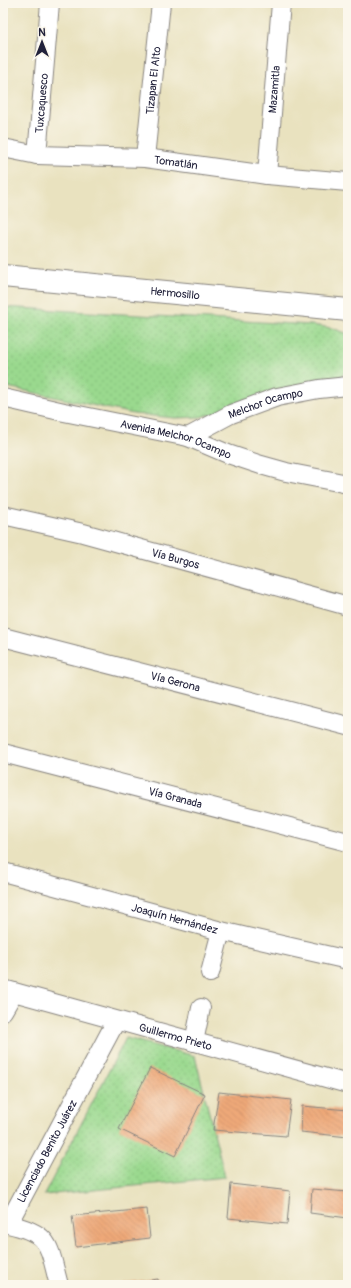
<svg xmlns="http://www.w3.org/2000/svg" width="351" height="1288" viewBox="0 0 351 1288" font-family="Pangolin,sans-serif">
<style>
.grass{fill:url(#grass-dots);stroke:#5e7e64}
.building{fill:url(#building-back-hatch)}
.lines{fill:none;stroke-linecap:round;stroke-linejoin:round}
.street-casing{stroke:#86827d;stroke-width:20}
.secondary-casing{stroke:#86827d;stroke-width:24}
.street{stroke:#fff;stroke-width:18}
.secondary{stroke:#fff;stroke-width:22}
.labels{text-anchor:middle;stroke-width:3;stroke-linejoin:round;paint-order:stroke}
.street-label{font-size:11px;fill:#22223b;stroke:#fbf7ec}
</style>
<defs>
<pattern id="grass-dots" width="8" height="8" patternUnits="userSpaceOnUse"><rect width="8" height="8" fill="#9ad98e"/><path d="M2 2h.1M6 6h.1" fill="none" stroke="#84ba7b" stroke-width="1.8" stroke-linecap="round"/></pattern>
<pattern id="building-back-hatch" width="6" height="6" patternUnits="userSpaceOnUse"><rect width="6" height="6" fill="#eea878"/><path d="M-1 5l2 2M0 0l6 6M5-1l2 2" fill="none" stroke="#cc9069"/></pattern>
</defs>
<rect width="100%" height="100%" fill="#fbf7ec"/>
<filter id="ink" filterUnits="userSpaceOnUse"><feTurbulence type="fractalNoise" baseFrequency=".025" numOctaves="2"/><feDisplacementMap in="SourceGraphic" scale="8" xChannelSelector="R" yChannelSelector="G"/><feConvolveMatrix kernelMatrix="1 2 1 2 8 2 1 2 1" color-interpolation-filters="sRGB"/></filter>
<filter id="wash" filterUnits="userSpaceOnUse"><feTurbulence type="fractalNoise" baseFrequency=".012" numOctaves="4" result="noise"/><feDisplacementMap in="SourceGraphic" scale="16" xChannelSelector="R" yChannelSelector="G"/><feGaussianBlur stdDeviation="0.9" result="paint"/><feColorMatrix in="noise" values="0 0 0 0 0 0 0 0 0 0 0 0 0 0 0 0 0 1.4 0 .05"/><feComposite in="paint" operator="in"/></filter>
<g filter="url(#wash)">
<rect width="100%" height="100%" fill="#e9e2bf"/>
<g class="grass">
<path d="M3 307 311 325 332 328 346 333C349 342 351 367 344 374 341 377 336 379 333 382L200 417 175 418 134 414 3 386Z"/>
<polygon points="126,1038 195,1056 225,1177 44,1195"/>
</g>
<g id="blocks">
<g class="building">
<polygon points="150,1068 205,1094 175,1156 119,1129"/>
<polygon points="219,1092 291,1100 286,1136 213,1130"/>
<polygon points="302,1106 348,1110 348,1137 301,1132"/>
<polygon points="231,1184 290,1191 287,1224 228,1218"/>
<polygon points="312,1189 348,1192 348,1218 310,1213"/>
<polygon points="147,1209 150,1238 76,1247 72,1216"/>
<polygon points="158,1279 159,1285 124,1285 124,1284"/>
</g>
</g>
</g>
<g filter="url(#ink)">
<use href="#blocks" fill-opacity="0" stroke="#86827d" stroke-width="1"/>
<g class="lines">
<g class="street-casing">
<g id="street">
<path id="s1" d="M3 148 37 155 145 158 267 175 348 182"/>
<path id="s2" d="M37 155 50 3"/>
<path id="s3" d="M145 158 161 3"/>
<path id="s4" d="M267 175 281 3"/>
<path id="s5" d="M3 398 64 412 188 437 228 454 261 465 286 472 348 484"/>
<path id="s6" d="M188 437 231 414 277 397 319 389 348 386"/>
<path id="s7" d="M3 515 83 533 348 606"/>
<path id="s8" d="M3 637 348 726"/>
<path id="s9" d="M3 753 348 842"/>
<path id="s10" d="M3 872 221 931 348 960"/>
<polyline points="210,973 221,931"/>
<path id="s11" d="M3 989 348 1084"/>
<polyline points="3,1011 14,992"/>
<polyline points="194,1042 201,1008"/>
<path id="s12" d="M59 1285C48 1245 52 1234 8 1224L116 1021"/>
</g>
</g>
<g class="secondary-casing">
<g id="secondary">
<path id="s13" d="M3 276 348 310"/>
</g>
</g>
<use href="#street" class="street"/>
<use href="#secondary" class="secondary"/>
</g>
</g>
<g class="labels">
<g class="street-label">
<text dy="4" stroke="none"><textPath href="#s3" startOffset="78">Tizapan El Alto</textPath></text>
<text dy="4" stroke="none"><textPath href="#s4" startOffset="86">Mazamitla</textPath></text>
<text dy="4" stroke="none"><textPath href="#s2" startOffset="52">Tuxcaquesco</textPath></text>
<text dy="4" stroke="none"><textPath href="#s1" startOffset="174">Tomatlán</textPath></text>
<text dy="4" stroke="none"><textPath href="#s13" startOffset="173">Hermosillo</textPath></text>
<text dy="4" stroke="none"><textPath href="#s6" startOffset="85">Melchor Ocampo</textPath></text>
<text dy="4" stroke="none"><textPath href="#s5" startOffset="178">Avenida Melchor Ocampo</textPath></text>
<text dy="4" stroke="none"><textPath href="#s7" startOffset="178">Vía Burgos</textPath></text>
<text dy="4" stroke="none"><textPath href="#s8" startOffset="178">Vía Gerona</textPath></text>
<text dy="4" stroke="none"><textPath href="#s9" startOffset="178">Vía Granada</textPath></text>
<text dy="4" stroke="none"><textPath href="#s10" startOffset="178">Joaquín Hernández</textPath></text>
<text dy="4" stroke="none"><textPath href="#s11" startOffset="179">Guillermo Prieto</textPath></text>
<text dy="4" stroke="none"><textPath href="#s12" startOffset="170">Licenciado Benito Juárez</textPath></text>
</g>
</g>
<rect width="351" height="1288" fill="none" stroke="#fbf7ec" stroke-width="16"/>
<g transform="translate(42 42)" stroke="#fbf7ec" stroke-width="3" paint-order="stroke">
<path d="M0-3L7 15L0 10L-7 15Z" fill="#22223b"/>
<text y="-6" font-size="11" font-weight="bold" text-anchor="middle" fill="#22223b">N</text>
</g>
</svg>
